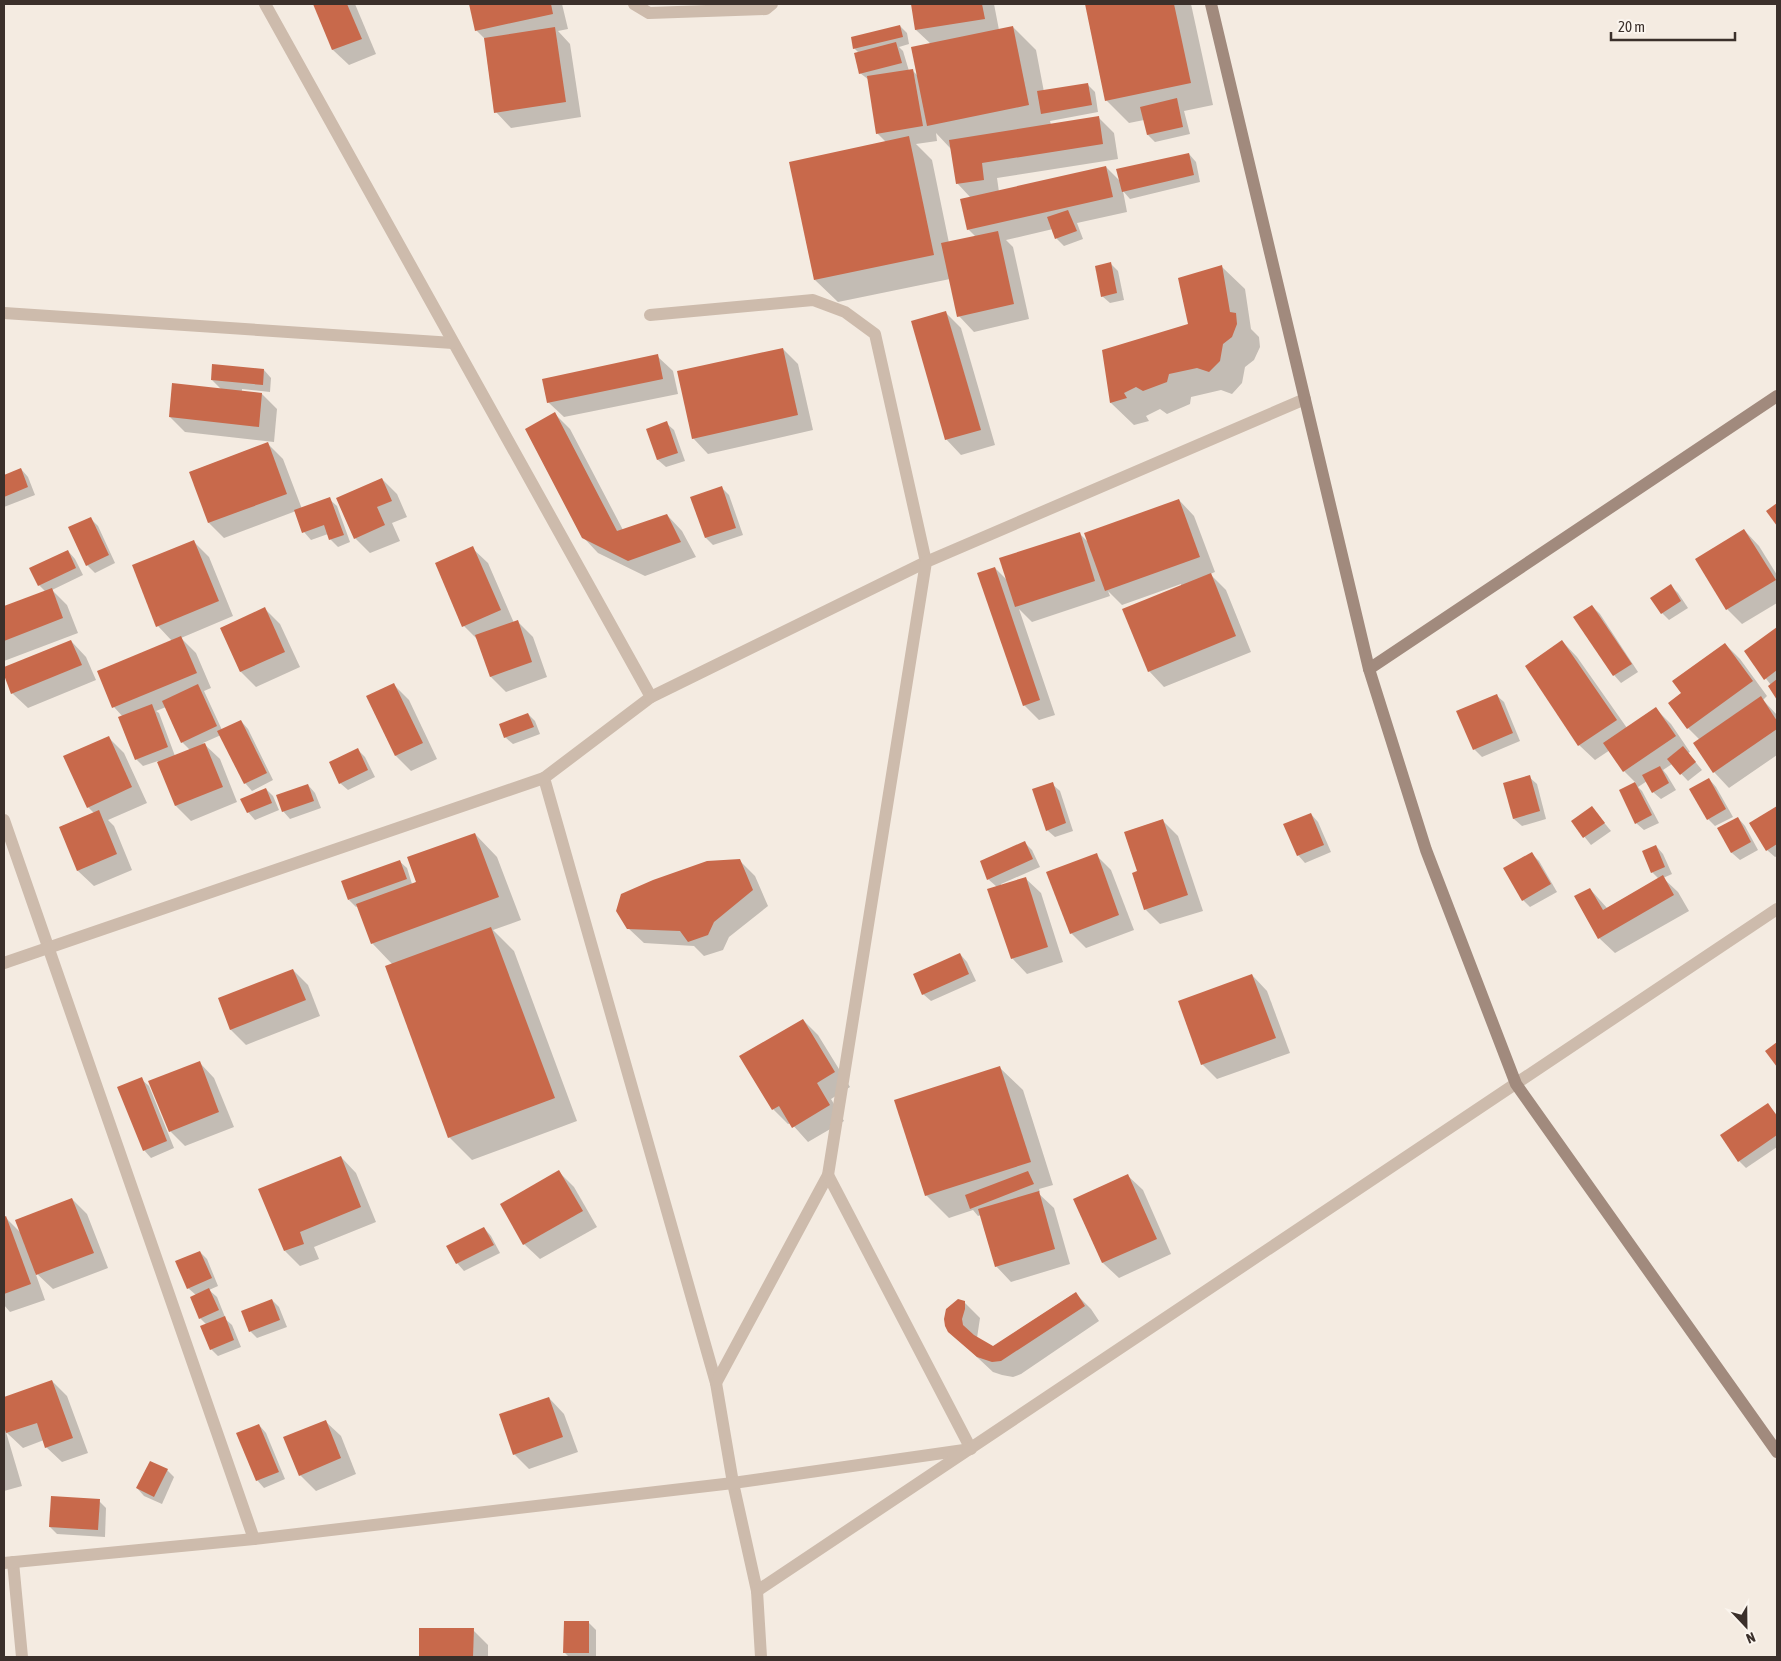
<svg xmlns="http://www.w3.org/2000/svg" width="1781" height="1661" viewBox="0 0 1781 1661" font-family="'Asap Condensed',sans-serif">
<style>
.shadow{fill:#0003;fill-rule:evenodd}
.building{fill:#c8694b}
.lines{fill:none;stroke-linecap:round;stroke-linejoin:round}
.street{stroke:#cdbbac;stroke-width:12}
.secondary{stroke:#a18a7d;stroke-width:12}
</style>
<rect width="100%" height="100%" fill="#f4ebe1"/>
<g class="shadow">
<polygon points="314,4 355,4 376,54 349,65 333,50"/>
<polygon points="470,4 562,4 568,29 558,31 570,44 581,117 511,128 496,112 485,39 476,30"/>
<path d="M912 4H994L999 30 1013 27 1036 50 1044 92 1087 84 1095 92 1098 112 1050 121 1051 125 1099 118 1114 133 1118 159 997 178 999 192 1106 167 1121 182 1189 154 1196 162 1200 182 1130 199 1123 191 1127 212 1077 223 1083 239 1064 246 1057 239 1053 229 1006 240 1013 247 1029 319 974 332 959 316 950 279 838 302 815 280 886 142 877 133 869 80 860 73 859 53 854 48 900 26 907 33 909 44 899 47 903 51 909 71 912 70 918 76 931 44 916 30ZM936 133 951 149 957 183 971 198 968 229 976 237 949 243 932 160 916 144 937 141Z"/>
<polygon points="1086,4 1191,4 1213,105 1184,111 1190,134 1155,142 1148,135 1144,120 1129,123 1106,100"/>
<polygon points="1111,264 1118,271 1124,300 1110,303 1102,296"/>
<polygon points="1222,267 1245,289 1251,329 1259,337 1260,347 1254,360 1245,367 1242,383 1232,394 1221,390 1191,397 1190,404 1167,414 1160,409 1146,416 1149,421 1134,425 1111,403 1103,351 1190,325"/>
<polygon points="946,313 961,328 995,445 961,455 946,439"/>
<polygon points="783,349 798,364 813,430 708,454 693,438"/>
<polygon points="657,356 673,371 678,394 564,417 548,402"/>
<polygon points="264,370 271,378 270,392 242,389 242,392 262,394 277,409 274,442 185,432 170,417 222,390 212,380"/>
<polygon points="555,414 570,429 623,530 667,515 682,531 696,557 645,576 598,553 583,537"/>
<polygon points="666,423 674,430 685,461 666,467 658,460 648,430"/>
<polygon points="267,443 283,459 302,509 329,499 337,506 350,542 338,547 330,539 328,534 311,540 304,532 296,511 224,538 209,523 190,472"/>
<polygon points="21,469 28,477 35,495 4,507 4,476"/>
<polygon points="382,479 397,494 407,517 392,523 400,541 370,553 355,538"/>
<polygon points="721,487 729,495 743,535 713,545 706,538"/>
<polygon points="1179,500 1194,516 1215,572 1210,574 1226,590 1251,652 1164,687 1149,671 1181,586 1181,584 1122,605 1108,591 1110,596 1032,622 1019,609 1055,715 1039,720 1024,705 995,568 1008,581 1079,533 1090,544"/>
<polygon points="91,519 98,526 115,563 95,573 87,565 70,528"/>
<polygon points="1744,530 1759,546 1777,575 1777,603 1742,624 1727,609"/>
<path d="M194 542 209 557 233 616 181 638 196 653 211 688 204 691 222 730 241 721 248 729 273 780 252 791 245 783 221 735 203 743 220 759 237 802 191 821 176 806 158 761 143 766 136 759 123 717 114 707 172 641 158 626ZM166 707 182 742 190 750 175 756 159 713 156 711Z"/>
<polygon points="472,548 488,563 514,623 517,621 533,637 547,677 506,692 491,677 478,640 464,626"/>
<polygon points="68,551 75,559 83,575 52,590 67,605 78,633 4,661 4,608 46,592 39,585"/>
<polygon points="1671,586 1678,593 1688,608 1669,620 1662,613"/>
<polygon points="1592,606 1600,614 1638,672 1621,683 1614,675"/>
<polygon points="265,609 280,624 300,667 256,687 241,672 221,628"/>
<polygon points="1777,628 1777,697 1769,686 1771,685 1745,652"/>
<polygon points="71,641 86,657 96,680 28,708 12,693 4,668"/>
<polygon points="1562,641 1577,657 1627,728 1656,709 1671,724 1690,752 1688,753 1702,770 1688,781 1672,764 1663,770 1667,775 1676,790 1661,799 1653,792 1647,781 1638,787 1642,791 1659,823 1644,830 1636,823 1620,790 1636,783 1624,771 1610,750 1595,760 1579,745 1526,666"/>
<polygon points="1725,644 1740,659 1767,696 1763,700 1777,715 1777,755 1729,788 1714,772 1695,743 1700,740 1688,728 1683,694"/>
<polygon points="394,685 409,700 437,759 411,771 396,756"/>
<polygon points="1496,695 1504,702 1520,741 1482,757 1474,749"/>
<polygon points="528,714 535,721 540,734 513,744 505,737"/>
<polygon points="108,737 124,753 147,803 108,820 114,826 132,870 94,886 78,871 60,827 94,813 88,807"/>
<polygon points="358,750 365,757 375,777 348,790 340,783"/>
<polygon points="1529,777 1537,784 1546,819 1522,826 1514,819 1505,784"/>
<polygon points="1709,779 1716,787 1733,817 1715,826 1708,819"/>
<polygon points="1052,784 1060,791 1073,831 1055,837 1047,830"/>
<polygon points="308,785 315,793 321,808 290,819 283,811"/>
<polygon points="266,789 273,796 279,810 255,820 248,812"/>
<polygon points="1777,807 1777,856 1775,857 1767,850 1750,824"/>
<polygon points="1592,808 1611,831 1591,845 1572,821"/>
<polygon points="1311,814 1318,822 1331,852 1305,863 1298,855"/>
<polygon points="1738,818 1745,826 1758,850 1740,860 1732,853 1719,829"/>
<polygon points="1163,821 1178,836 1203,911 1160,924 1145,909 1138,871"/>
<polygon points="475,834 497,857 521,920 493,930 514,951 577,1121 472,1160 449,1137 393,965 372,943 358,906 356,907 349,900 399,861 407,868 412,884 417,882"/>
<polygon points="1025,843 1032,850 1040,867 1001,884 1001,886 1025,878 1041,893 1063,962 1027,974 1012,958 997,887 988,879"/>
<polygon points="1656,846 1663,854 1672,874 1663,878 1678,892 1689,911 1615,953 1599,938 1590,889 1607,908 1659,879 1652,872"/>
<polygon points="1532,854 1539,861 1557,892 1530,907 1523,900"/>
<polygon points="1096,855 1111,870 1134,930 1086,948 1071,933"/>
<polygon points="740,861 755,876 768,906 729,937 723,950 704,956 694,946 644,943 628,928"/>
<polygon points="960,954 967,962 976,981 931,1001 923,994"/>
<polygon points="293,970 308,985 320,1016 246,1045 231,1030 219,999"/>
<polygon points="1252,975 1267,991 1290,1053 1217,1079 1202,1064"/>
<polygon points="803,1020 818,1035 850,1087 831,1099 844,1121 808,1142 791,1123 788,1124 773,1109"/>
<polygon points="199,1062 214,1078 234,1127 185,1146 170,1131"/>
<polygon points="1000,1068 1023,1090 1053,1185 1039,1189 1040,1192 1038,1193 1054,1208 1070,1264 1011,1282 996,1266 981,1215 978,1216 973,1210 949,1218 926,1195"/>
<polygon points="141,1079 149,1086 174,1148 151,1158 144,1150"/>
<polygon points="1768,1105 1777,1115 1777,1147 1746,1168 1739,1161"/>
<polygon points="341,1157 356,1173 376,1222 314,1247 319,1259 300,1266 285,1251"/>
<polygon points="559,1172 574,1187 597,1227 540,1259 524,1244 502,1204"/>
<polygon points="1127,1175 1143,1190 1171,1254 1119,1278 1103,1263 1075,1199"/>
<polygon points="72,1199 87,1214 108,1268 53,1289 35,1272 45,1300 10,1312 4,1305 4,1219 6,1218 21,1233"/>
<polygon points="484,1228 491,1236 500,1253 464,1271 457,1263"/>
<polygon points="200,1252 207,1259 218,1286 209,1290 217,1297 225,1317 224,1318 232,1325 241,1347 218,1356 211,1349 207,1325 200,1318 196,1295 188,1288"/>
<polygon points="1075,1293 1091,1309 1099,1321 1021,1374 1013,1377 1002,1375 993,1372 949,1331 964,1302 980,1318 977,1338 993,1347"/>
<polygon points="272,1300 279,1307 287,1327 257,1338 250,1331"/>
<polygon points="52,1381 67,1396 88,1453 62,1462 46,1447 44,1440 23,1448 6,1432 22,1486 4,1491 4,1399"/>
<polygon points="549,1398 564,1414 578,1452 529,1469 514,1454"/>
<polygon points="325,1421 341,1436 356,1474 316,1491 300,1475"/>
<polygon points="259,1425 266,1433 285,1479 264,1488 257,1480"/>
<polygon points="167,1470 174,1477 162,1504 144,1496 137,1488"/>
<polygon points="99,1501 106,1508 105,1537 57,1534 50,1527"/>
<polygon points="589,1623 596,1630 596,1657 569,1657 565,1653"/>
<polygon points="420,1629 473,1630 488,1645 488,1657 420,1657"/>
</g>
<g class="building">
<polygon points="313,4 347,4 362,39 332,50"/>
<polygon points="469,4 551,4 553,14 475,31"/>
<polygon points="911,4 982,4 985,19 915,30"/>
<polygon points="1085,4 1174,4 1191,83 1105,101"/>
<polygon points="900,25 903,37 853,49 851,37"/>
<polygon points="1013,26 1029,105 927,126 911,47"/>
<polygon points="555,27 566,102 494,113 484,38"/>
<polygon points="896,42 902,63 859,74 854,53"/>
<polygon points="913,69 923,126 876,134 867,76"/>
<polygon points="1088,83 1092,105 1041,114 1037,91"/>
<polygon points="1177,98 1183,127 1147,135 1140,107"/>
<polygon points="1099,116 1103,144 982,163 984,180 956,184 949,140"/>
<polygon points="909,136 934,255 814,280 789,162"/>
<polygon points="1189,153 1194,175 1122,192 1116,169"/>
<polygon points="1106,166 1113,197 967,230 960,199"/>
<polygon points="1068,210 1077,231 1055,239 1047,217"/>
<polygon points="998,231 1014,304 957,317 941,243"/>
<polygon points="1111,262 1117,293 1101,297 1095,266"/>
<polygon points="1222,265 1230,312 1236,313 1237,324 1232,337 1223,344 1220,361 1209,372 1197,368 1169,374 1167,382 1143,391 1136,387 1124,393 1127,398 1110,403 1102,350 1188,324 1178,278"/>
<polygon points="946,311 981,430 945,440 911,321"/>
<polygon points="783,348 798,415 692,439 677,371"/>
<polygon points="658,354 663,379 547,403 542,379"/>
<polygon points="212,364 264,369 263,385 211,380"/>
<polygon points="172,383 262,393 259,427 169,417"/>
<polygon points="555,412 617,531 667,514 681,542 628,561 582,538 525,429"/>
<polygon points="667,421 678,453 657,460 646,429"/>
<polygon points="268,442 287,494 208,523 189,472"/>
<polygon points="21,468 28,487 4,497 4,475"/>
<polygon points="382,478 392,501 377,507 385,525 354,539 336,498"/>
<polygon points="722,486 736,528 705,538 690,497"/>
<polygon points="330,497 344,535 329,540 324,525 302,533 294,510"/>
<polygon points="1179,499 1200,557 1105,591 1084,533"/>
<polygon points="1777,503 1777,526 1766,511"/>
<polygon points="91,517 109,555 86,566 68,527"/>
<polygon points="1744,529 1776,580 1726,610 1695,559"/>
<polygon points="1080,532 1095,581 1015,607 999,558"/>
<polygon points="194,540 219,601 156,627 132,565"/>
<polygon points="473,546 501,610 462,627 435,563"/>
<polygon points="68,550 76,568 38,586 29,568"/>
<polygon points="995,567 1040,700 1023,706 977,573"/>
<polygon points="1211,573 1236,636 1148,672 1122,609"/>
<polygon points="1671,584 1681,601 1661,614 1650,598"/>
<polygon points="52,588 63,618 4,641 4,606"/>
<polygon points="1592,605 1632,664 1613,676 1573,617"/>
<polygon points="265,607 285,652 240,672 220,628"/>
<polygon points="518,620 532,662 490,677 475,635"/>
<polygon points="1777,627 1777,670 1764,680 1744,651"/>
<polygon points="181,636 197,673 112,708 97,671"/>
<polygon points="71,640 82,665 11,694 4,675 4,667"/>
<polygon points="1562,640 1617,720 1578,746 1525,666"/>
<polygon points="1725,643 1753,681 1687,729 1668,703 1681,693 1672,681"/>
<polygon points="1777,679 1777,700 1768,686"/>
<polygon points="394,683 423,743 395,756 366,696"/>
<polygon points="198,684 217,726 181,743 162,701"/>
<polygon points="1497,694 1513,733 1473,750 1456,711"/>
<polygon points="1761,696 1777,721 1777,729 1713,773 1693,743"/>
<polygon points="152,704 168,747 135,760 118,717"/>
<polygon points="1656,707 1676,736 1623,772 1603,743"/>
<polygon points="528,713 534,727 504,738 499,724"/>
<polygon points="241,720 267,773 244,784 217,731"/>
<polygon points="109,736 132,787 87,808 63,756"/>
<polygon points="205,743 223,787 175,806 157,762"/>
<polygon points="1683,746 1696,762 1680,775 1667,759"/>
<polygon points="358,748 368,770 339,784 329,762"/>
<polygon points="1660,766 1669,783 1652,793 1642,775"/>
<polygon points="1530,775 1540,811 1513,819 1503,783"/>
<polygon points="1709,778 1726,809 1707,820 1689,789"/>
<polygon points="1053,782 1066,823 1046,831 1032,789"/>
<polygon points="1635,782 1652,815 1635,824 1619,790"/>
<polygon points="308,784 314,801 282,812 276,795"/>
<polygon points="266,788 272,803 247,813 240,799"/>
<polygon points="1592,806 1605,823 1583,838 1571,821"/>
<polygon points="1777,806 1777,844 1766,851 1749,823"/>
<polygon points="99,810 117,854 77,871 59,827"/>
<polygon points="1311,813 1324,845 1297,856 1283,824"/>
<polygon points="1738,817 1751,842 1731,853 1717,828"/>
<polygon points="1163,819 1188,895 1144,910 1132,873 1137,871 1124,832"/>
<polygon points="475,833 499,897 371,944 356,904 416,882 407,857"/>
<polygon points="1025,841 1033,859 987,880 980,861"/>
<polygon points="1656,845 1665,867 1651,873 1642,851"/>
<polygon points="1532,852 1551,884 1522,901 1503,868"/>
<polygon points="1097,853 1119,915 1070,934 1046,872"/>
<polygon points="740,859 753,890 714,922 708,935 688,942 680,931 627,929 616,911 621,894 653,880 707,861"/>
<polygon points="400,860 407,879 348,900 341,881"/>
<polygon points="1663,875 1674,895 1598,939 1574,896 1590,888 1603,910"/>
<polygon points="1026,877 1048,947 1011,959 987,889"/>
<polygon points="491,927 555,1098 448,1138 385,966"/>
<polygon points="960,953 969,974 922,995 913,974"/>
<polygon points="293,969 306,1000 230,1030 218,998"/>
<polygon points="1252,974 1276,1038 1201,1065 1178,1001"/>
<polygon points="803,1019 835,1072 817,1083 830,1105 792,1128 779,1106 772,1110 739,1056"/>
<polygon points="1777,1042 1777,1067 1765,1051"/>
<polygon points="200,1061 219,1112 169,1132 148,1081"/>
<polygon points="1000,1066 1031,1162 925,1196 894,1100"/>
<polygon points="142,1077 167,1141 143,1151 117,1087"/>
<polygon points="1768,1103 1777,1116 1777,1135 1738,1162 1720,1135"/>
<polygon points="341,1156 361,1207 300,1232 304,1244 284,1251 258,1189"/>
<polygon points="559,1170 583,1211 523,1245 500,1204"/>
<polygon points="1028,1171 1034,1184 970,1209 965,1195"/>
<polygon points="1128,1174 1157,1239 1102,1263 1073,1199"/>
<polygon points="1039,1191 1055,1249 995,1267 978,1209"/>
<polygon points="72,1198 94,1253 36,1275 15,1220"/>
<polygon points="6,1216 31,1284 4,1294 4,1217"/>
<polygon points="484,1227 494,1245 456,1264 446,1246"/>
<polygon points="200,1251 212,1278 187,1289 175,1261"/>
<polygon points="209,1288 219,1310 199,1319 190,1297"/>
<polygon points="1076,1292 1085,1306 1001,1361 992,1362 977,1357 948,1332 945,1326 944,1319 946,1309 958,1299 965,1301 965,1309 962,1319 963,1325 974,1335 993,1346"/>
<polygon points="272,1299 280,1320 249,1332 241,1311"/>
<polygon points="225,1316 234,1340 210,1350 200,1326"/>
<polygon points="52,1380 73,1438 45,1448 37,1423 6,1433 4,1426 4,1397"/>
<polygon points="549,1397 563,1437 513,1455 499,1414"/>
<polygon points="326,1420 341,1458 299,1476 283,1437"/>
<polygon points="259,1424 279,1472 256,1481 236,1433"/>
<polygon points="150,1461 168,1469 154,1497 136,1488"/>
<polygon points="51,1496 100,1499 98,1530 49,1527"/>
<polygon points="564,1621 589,1621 589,1653 563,1653"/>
<polygon points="419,1628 474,1628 473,1657 419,1657"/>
</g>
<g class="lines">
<g class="street">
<polyline points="265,4 651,697 544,778 716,1383 733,1483 757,1591 761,1657"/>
<polyline points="634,4 649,13 766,9 772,4"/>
<polyline points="4,313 453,343"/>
<polyline points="650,315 813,300 845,312 875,334 926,562 651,697"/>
<polyline points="4,820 254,1539"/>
<polyline points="4,963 544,778"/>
<polyline points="716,1383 828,1175 926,562 1305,399"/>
<polyline points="13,1562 22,1657"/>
<polyline points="4,1563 254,1539 733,1483 971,1449 828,1175"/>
<polyline points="757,1591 1777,909"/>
</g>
<g class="secondary">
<polyline points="1211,4 1369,669 1426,850 1516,1084 1777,1452"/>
<polyline points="1369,669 1777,396"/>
</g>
</g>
<rect width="1781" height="1661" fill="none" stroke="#3b302b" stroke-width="10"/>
<g transform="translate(1746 1626) rotate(158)" stroke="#fbf5ee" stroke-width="4" paint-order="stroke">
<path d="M0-4L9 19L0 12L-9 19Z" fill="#3b302b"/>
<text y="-8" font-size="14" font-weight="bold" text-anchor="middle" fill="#3b302b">N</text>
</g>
<path d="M1611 32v8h124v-8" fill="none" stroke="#3b302b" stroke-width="2.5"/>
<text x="1618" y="32" font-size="15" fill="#3b302b" stroke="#fbf5ee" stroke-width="4" paint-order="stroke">20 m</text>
</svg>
